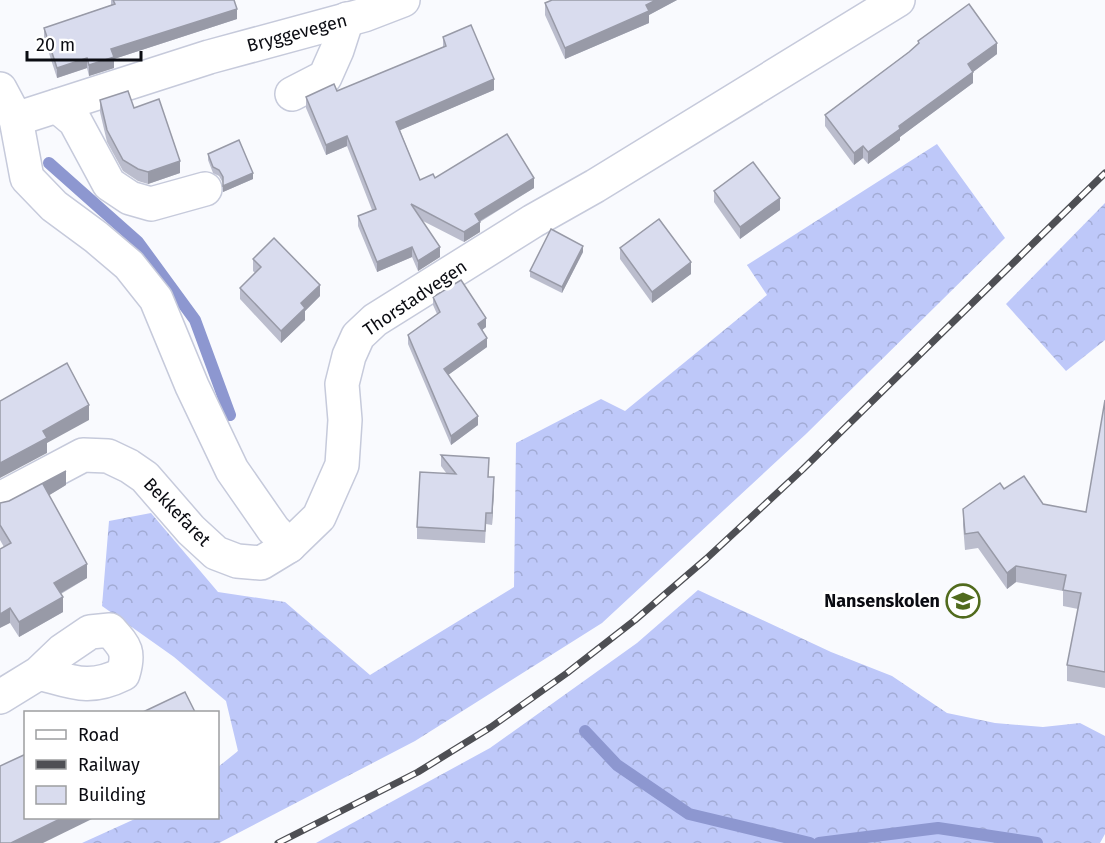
<svg xmlns="http://www.w3.org/2000/svg" width="1105" height="843" viewBox="0 0 1105 843" font-family="'Fira Sans',sans-serif">
<style>
.forest{fill:url(#forest-crowns)}
.lines{fill:none;stroke-linecap:round;stroke-linejoin:round}
.stream{stroke:#8d97d0;stroke-width:12}
.minor-casing{stroke:#c6cadb;stroke-width:36}
.minor{stroke:#fff;stroke-width:33}
.rail-casing{stroke:#4e4f54;stroke-width:7}
.rail{stroke:#fff;stroke-width:4.5;stroke-dasharray:14;stroke-linecap:butt}
.wall{fill:#bbbdcd}
.shaded-wall{fill:#989aa7}
.building{fill:#d9dcee;stroke:#989aa7;stroke-width:1.5}
.labels{text-anchor:middle;stroke-width:6;stroke-linejoin:round;paint-order:stroke}
.street-label{font-size:18px;fill:#0b0c12;stroke:#fff}
.poi-label{font-size:18px;font-weight:bold;fill:#0b0c12;stroke:#fff;text-anchor:end}
</style>
<defs>
<pattern id="forest-crowns" width="20" height="18" patternUnits="userSpaceOnUse" patternTransform="scale(1.5)"><rect width="20" height="18" fill="#bec8f9"/><path d="M2 6a3 3 0 1 1 6 0M12 15a3 3 0 1 1 6 0" fill="none" stroke="#a2abd4"/></pattern>
</defs>
<rect width="100%" height="100%" fill="#f9fafe"/>
<g class="forest">
<polygon points="937,144 1005,238 806,434 602,623 415,741 219,843 82,843 137,818 218,818 218,767 238,751 226,701 174,657 102,606 109,521 151,513 218,592 285,602 370,675 514,587 516,443 601,399 625,411 767,295 747,265"/>
<polygon points="1105,203 1105,340 1066,371 1006,304"/>
<polygon points="698,590 831,652 892,676 947,713 995,723 1043,727 1080,723 1105,736 1105,834 1100,843 316,843 490,748 637,643"/>
</g>
<g class="lines">
<g class="stream">
<polyline points="49,163 138,242 195,320 230,415"/>
<polyline points="585,731 617,765 689,814 810,843"/>
<polyline points="819,843 938,828 1037,843"/>
</g>
<g class="minor-casing">
<g id="minor">
<polyline points="0,89 16,119 209,57 364,15 403,0"/>
<polyline points="292,94 325,77 337,50 347,19"/>
<polyline points="57,106 75,121 109,184 130,198 151,204 205,189"/>
<polyline points="16,119 27,178 54,206 96,237 129,265 156,299 192,386 232,470 273,529 289,546"/>
<polyline points="0,499 83,455 108,456 129,466 145,477 191,530 216,553 237,561 261,563 289,546 319,517 342,465 345,420 342,384 349,356 358,336 375,320 533,221 595,186 898,0"/>
<path d="M0 697 39 673 62 651 90 632 110 630C125 647 130 651 123 674 89 691 73 682 39 673"/>
</g>
</g>
<use href="#minor" class="minor"/>
<g class="rail-casing">
<polyline id="rail" points="278,843 418,772 491,727 567,673 635,620 706,559 803,469 1105,173"/>
</g>
<use href="#rail" class="rail"/>
</g>
<g class="wall">
<polygon points="111,0 234,0 237,19 114,59 114,68 89,76 87,68 57,78 44,38 44,28 111,5"/>
<polygon points="552,0 677,0 649,15 649,23 565,59 545,15 545,3"/>
<polygon points="443,37 494,90 400,130 420,180 435,178 534,188 480,222 480,232 464,242 421,220 440,257 418,271 412,257 377,272 358,226 358,216 372,210 347,146 326,155 306,108 306,97 337,91 443,47"/>
<polygon points="918,41 997,54 973,72 973,83 900,137 900,140 868,164 863,158 854,165 825,126 825,115 918,45"/>
<polygon points="100,100 134,108 180,173 148,184 138,181 123,171 107,142 100,112"/>
<polygon points="208,154 253,179 223,192 223,183 219,176 213,173 208,160"/>
<polygon points="714,191 780,210 740,239 714,202"/>
<polygon points="620,248 691,274 652,303 620,259"/>
<polygon points="583,252 562,293 530,277 530,271"/>
<polygon points="253,259 320,296 305,311 305,320 281,343 240,299 240,288 255,273 253,271"/>
<polygon points="433,297 486,327 482,330 487,347 448,375 478,425 451,445 408,344 408,335 437,314 433,305"/>
<polygon points="1105,400 1105,688 1067,681 1067,665 1078,609 1063,606 1063,591 1016,582 1007,589 978,548 965,550 963,525 963,509 1004,489 1043,504 1086,512"/>
<polygon points="441,455 488,477 494,488 492,525 486,524 485,543 417,539 417,527 447,474 441,466"/>
<polygon points="66,485 49,495 87,578 61,594 63,612 19,637 10,623 4,547 0,540 0,503"/>
</g>
<g class="shaded-wall">
<polygon points="656,0 677,0 649,15 649,23 565,59 565,48"/>
<polygon points="237,9 237,19 114,59 114,68 89,76 89,65 111,49"/>
<polygon points="997,43 997,54 973,72 973,83 900,137 900,140 868,164 868,152 968,64"/>
<polygon points="87,58 87,68 57,78 57,68"/>
<polygon points="494,79 494,90 396,132 396,122"/>
<polygon points="347,136 347,146 326,155 326,145"/>
<polygon points="863,146 863,158 854,165 854,153"/>
<polygon points="180,161 180,173 148,184 148,172"/>
<polygon points="253,173 253,179 223,192 223,186"/>
<polygon points="534,178 534,188 475,224 475,214"/>
<polygon points="780,198 780,210 740,239 740,227"/>
<polygon points="480,222 480,232 464,242 464,232"/>
<polygon points="583,246 583,252 562,293 562,287"/>
<polygon points="412,247 412,257 377,272 377,262"/>
<polygon points="440,247 440,257 418,271 418,261"/>
<polygon points="691,262 691,274 652,303 652,292"/>
<polygon points="320,285 320,296 305,311 305,320 281,343 281,331 301,303"/>
<polygon points="486,318 486,327 478,333 478,324"/>
<polygon points="487,338 487,347 444,378 444,369"/>
<polygon points="89,405 89,420 47,443 47,453 0,478 0,463 43,431"/>
<polygon points="478,416 478,425 451,445 451,436"/>
<polygon points="66,471 66,485 43,499 43,484"/>
<polygon points="494,477 494,488 492,525 492,513"/>
<polygon points="87,564 87,578 54,597 54,583"/>
<polygon points="1016,566 1016,582 1007,589 1007,573"/>
<polygon points="63,597 63,612 19,637 19,622"/>
<polygon points="10,608 10,623 0,628 0,614"/>
<polygon points="62,818 94,818 43,843 11,843"/>
</g>
<g class="building">
<polygon points="113,0 234,0 237,9 111,49 114,57 89,65 87,58 57,68 44,28 115,4"/>
<polygon points="552,0 656,0 646,5 649,11 565,48 545,3"/>
<polygon points="969,4 997,43 968,64 973,72 899,126 900,129 868,152 863,146 854,153 825,115 909,52 919,43 918,41"/>
<polygon points="471,25 494,79 396,122 420,180 433,174 435,178 507,134 534,178 475,214 480,222 464,232 411,204 440,247 418,261 412,247 377,262 358,216 376,209 347,136 326,145 306,97 334,84 337,91 446,46 443,37"/>
<polygon points="128,91 134,108 159,99 180,161 148,172 138,169 123,160 107,130 100,100"/>
<polygon points="239,140 253,173 223,186 223,177 219,170 213,167 208,154"/>
<polygon points="753,162 780,198 740,227 714,191"/>
<polygon points="659,219 691,262 652,292 620,248"/>
<polygon points="551,229 583,246 562,287 530,271"/>
<polygon points="274,238 320,285 301,303 305,308 281,331 240,288 261,267 253,259"/>
<polygon points="461,280 486,318 478,324 487,338 444,369 478,416 451,436 408,335 440,312 433,297"/>
<polygon points="67,363 89,405 43,431 47,438 0,463 0,401"/>
<polygon points="1105,400 1105,672 1067,665 1081,593 1063,590 1066,575 1016,566 1007,573 978,532 965,534 963,509 1000,483 1004,489 1024,476 1043,504 1086,512"/>
<polygon points="441,455 489,458 488,477 494,477 492,513 486,513 485,531 417,527 420,472 456,474"/>
<polygon points="66,471 43,484 87,564 54,583 63,597 19,622 10,608 0,614 0,549 11,543 0,525 0,503 9,501"/>
<polygon points="185,692 195,712 143,712"/>
<polygon points="26,754 26,818 62,818 11,843 0,843 0,766"/>
</g>
<defs>
<g id="school-ring" transform="scale(1.725)"><circle r="9.5" fill="#fff" stroke="#516b1d" stroke-width="1.5"/><path d="M0-5L7-2L0 1L-7-2ZM-4 1L0 2.5L4 1V4Q0 6-4 4Z" fill="#516b1d"/></g>
</defs>
<g fill-rule="evenodd">
<use href="#school-ring" x="963" y="601"/>
</g>
<g class="labels">
<g class="street-label">
<text transform="translate(297 33) rotate(-15)" y="6">Bryggevegen</text>
<text transform="translate(415 298) rotate(-34)" y="6">Thorstadvegen</text>
<text transform="translate(177 512) rotate(46)" y="6">Bekkefaret</text>
</g>
<g class="poi-label">
<text x="940" y="607">Nansenskolen</text>
</g>
</g>
<rect x="24" y="711" width="195" height="108" fill="#ffffff" stroke="#9d9ea0" stroke-width="1.5"/>
<rect x="36" y="730" width="30" height="9" fill="#ffffff" stroke="#9d9ea0" stroke-width="1.5"/>
<text x="78" y="741" font-size="18" fill="#0b0c12">Road</text>
<rect x="36" y="760" width="30" height="9" fill="#4e4f54" stroke="#9d9ea0" stroke-width="1.5"/>
<text x="78" y="771" font-size="18" fill="#0b0c12">Railway</text>
<rect x="36" y="786" width="30" height="18" fill="#d9dcee" stroke="#9d9ea0" stroke-width="1.5"/>
<text x="78" y="801" font-size="18" fill="#0b0c12">Building</text>
<path d="M27 51v9h114v-9" fill="none" stroke="#0b0c12" stroke-width="3"/>
<text x="36" y="51" font-size="18" fill="#0b0c12" stroke="#ffffff" stroke-width="4.5" paint-order="stroke">20 m</text>
</svg>
